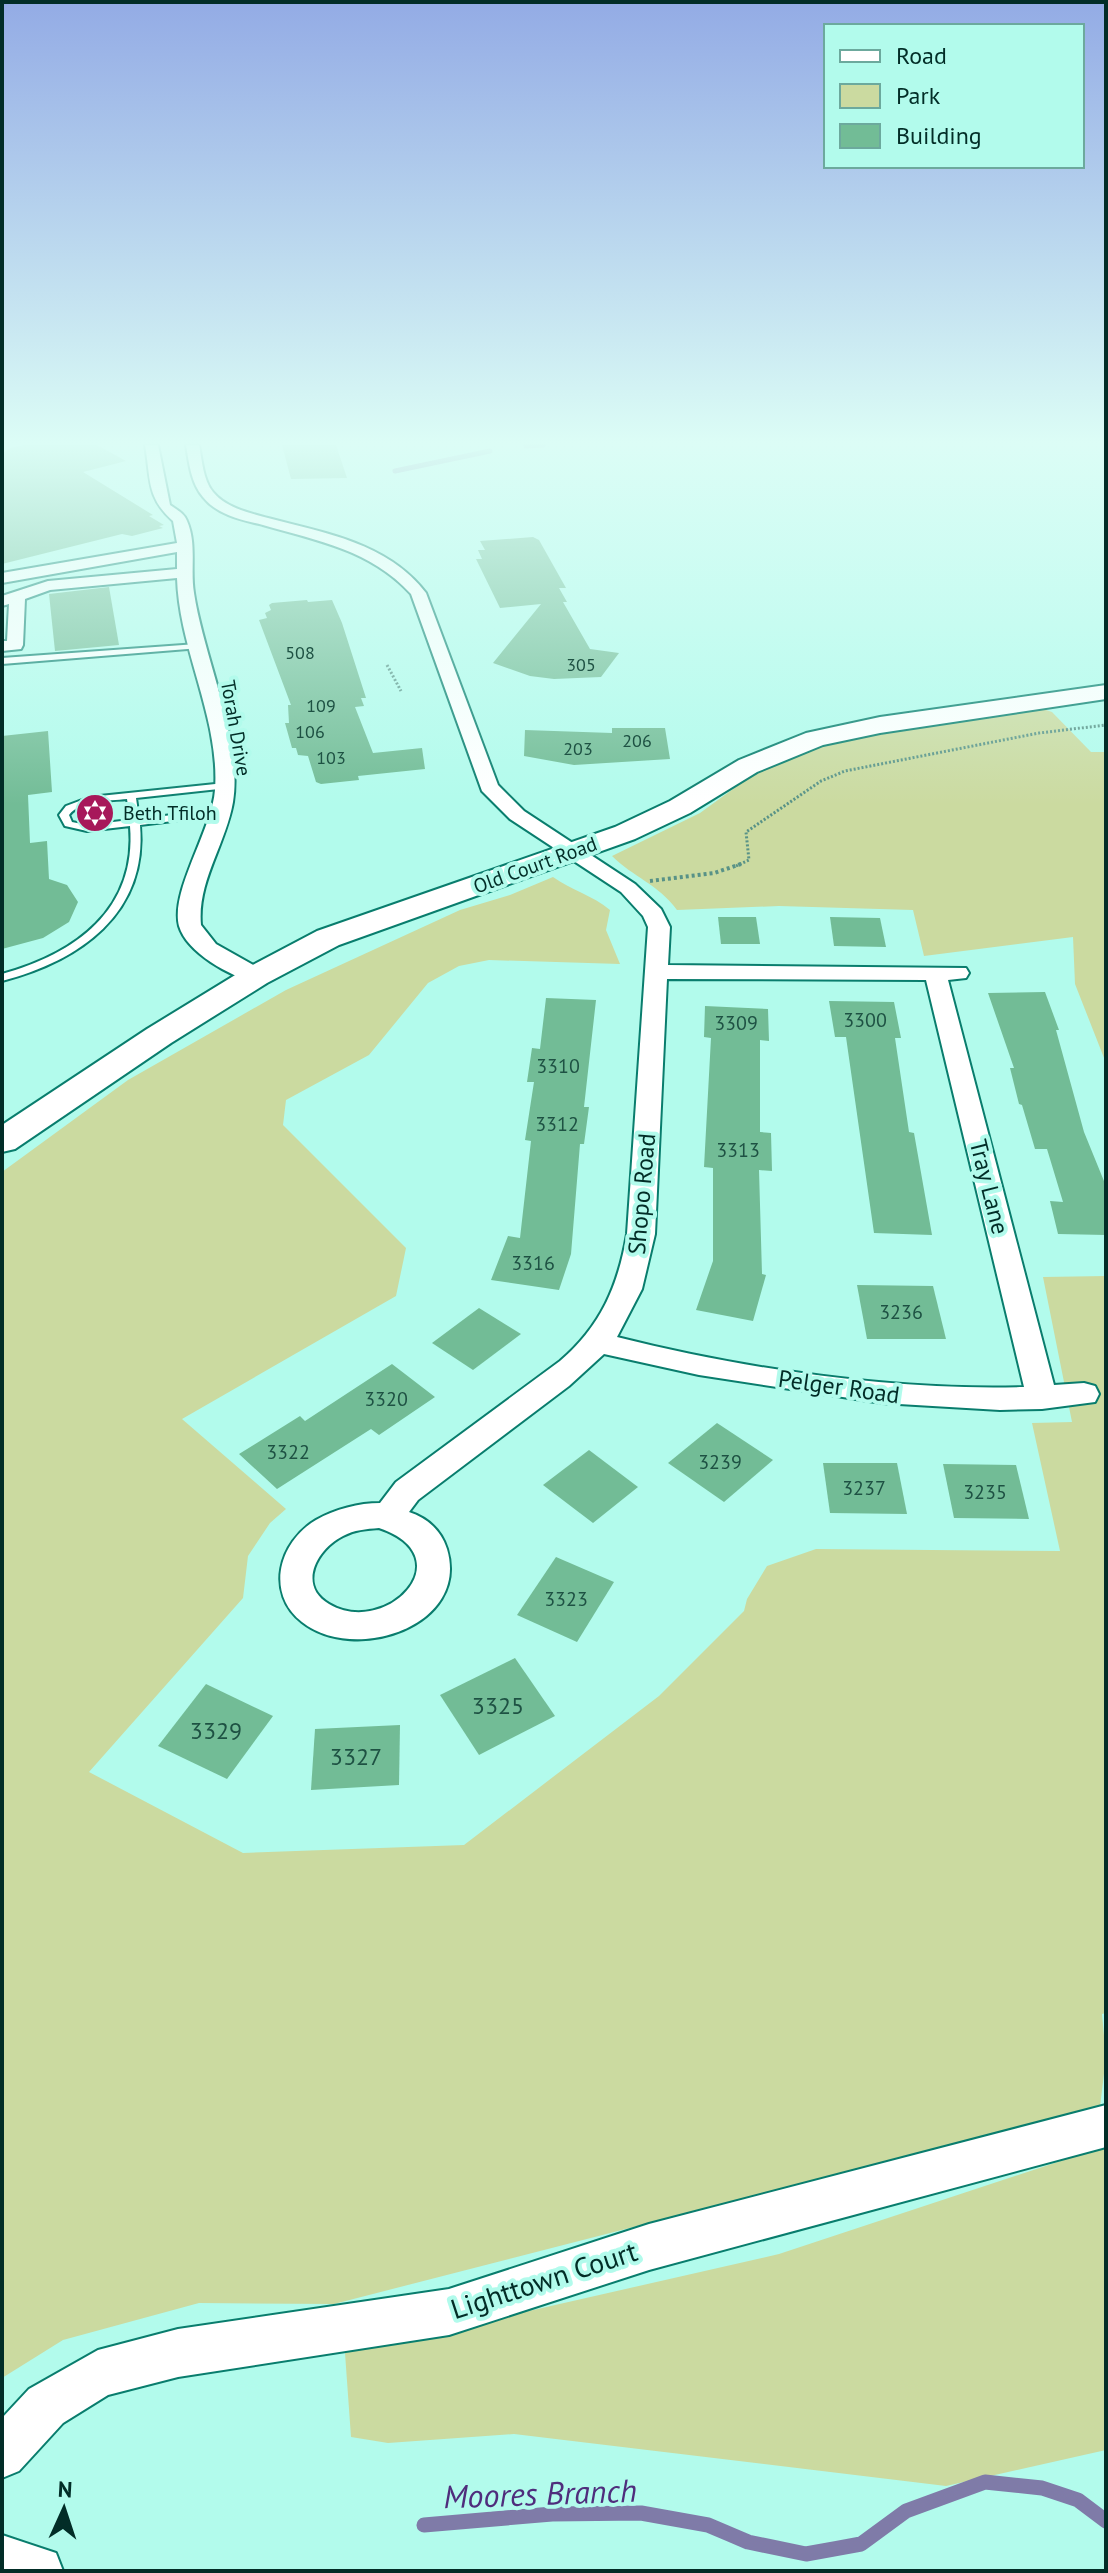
<svg xmlns="http://www.w3.org/2000/svg" width="1108" height="2573" viewBox="0 0 1108 2573" font-family="'PT Sans',sans-serif">
<style>
.green{fill:#cbdaa0}
.lines{fill:none;stroke-linecap:round;stroke-linejoin:round}
.stream-far1{stroke:#7f7ba8;stroke-width:5}
.stream{stroke:#7f7ba8;stroke-width:15}
.building{fill:#72bc96}
.service-casing{stroke:#097d6d;stroke-width:4}
.minor-casing{stroke:#097d6d;stroke-width:4}
.secondary-casing{stroke:#097d6d;stroke-width:4}
.path-far1{stroke:#589287;stroke-width:3;stroke-dasharray:2 2;stroke-linecap:butt}
.path{stroke:#589287;stroke-width:4;stroke-dasharray:3 3;stroke-linecap:butt}
.service{fill:#fff;fill-rule:evenodd}
.minor{fill:#fff;fill-rule:evenodd}
.secondary{fill:#fff;fill-rule:evenodd}
.labels{text-anchor:middle;stroke-width:8;stroke-linejoin:round;paint-order:stroke}
.far-number-label{font-size:18px;fill:#1e5143}
.far-street-label{font-size:20px;fill:#022d27;stroke:#b2fbec}
.far-poi-label{font-size:20px;fill:#022d27;stroke:#b2fbec;text-anchor:start}
.number-label{font-size:20px;fill:#1e5143}
.street-label{font-size:24px;fill:#022d27;stroke:#b2fbec}
.near-number-label{font-size:24px;fill:#1e5143}
.near-street-label{font-size:28px;fill:#022d27;stroke:#b2fbec}
.near-water-label{font-size:32px;font-style:italic;fill:#4f2d7c;stroke:#b2fbec}
</style>
<rect width="100%" height="100%" fill="#b2fbec"/>
<g class="green">
<path d="M1040 708 1052 712 1091 752H1106V1063L1075 984 1073 937 924 956 913 910 779 906 677 910C658 884 633 877 612 856L700 813 769 763 807 749 843 739Z"/>
<path d="M553 877C571 890 592 895 610 910L606 930 620 964 489 960 459 966 428 983 369 1055 286 1100 283 1125 406 1248 396 1296 182 1419 286 1509 270 1523 248 1556 243 1598 89 1772 243 1853 464 1845 659 1696 744 1611 747 1599 767 1566 816 1549 1060 1551 1032 1423 1072 1422 1043 1277 1106 1276V2013L1102 2014 1106 2057 1100 2107 334 2304 199 2303 63 2340 2 2378V1172L128 1080 286 990 460 910 510 895Z"/>
<polygon points="1106,2146 1106,2450 946,2486 514,2434 388,2443 351,2437 345,2353 779,2254"/>
</g>
<g class="lines">
<g class="stream-far1">
<polyline points="526,446 543,445"/>
<polyline points="395,471 490,451"/>
</g>
<polyline class="stream" points="424,2525 552,2514 641,2513 708,2525 748,2542 806,2554 861,2544 906,2511 985,2482 1042,2488 1078,2500 1106,2521"/>
</g>
<g class="building">
<polygon points="24,445 97,445 126,461 83,472 153,515 149,516 164,525 159,526 163,528 132,536 122,534 2,564 2,454 10,448"/>
<polygon points="282,445 336,445 347,478 291,479"/>
<polygon points="533,537 539,540 566,588 559,588 567,602 563,602 590,649 619,653 601,677 554,679 530,676 493,663 541,604 500,608 476,559 482,559 478,550 485,550 480,541"/>
<polygon points="109,587 119,645 55,651 49,594"/>
<polygon points="307,600 308,602 332,600 342,623 366,698 361,698 364,706 355,707 373,753 422,748 425,769 358,776 359,780 321,784 316,782 308,756 298,755 296,748 292,748 285,723 289,723 288,705 291,705 259,620 267,618 265,613 271,610 269,605 272,603"/>
<polygon points="612,728 665,728 670,759 574,765 524,756 525,730 612,733"/>
<polygon points="48,731 52,792 28,795 30,843 47,841 49,879 67,885 78,902 69,922 43,938 2,949 2,736"/>
<polygon points="718,917 756,917 760,944 721,944"/>
<polygon points="830,917 880,918 886,947 834,946"/>
<polygon points="1045,992 1059,1030 1056,1030 1084,1132 1106,1186 1106,1235 1058,1234 1050,1201 1063,1202 1047,1149 1035,1149 1022,1105 1019,1104 1010,1068 1014,1068 988,993"/>
<polygon points="546,998 596,1000 584,1107 589,1107 584,1144 580,1144 571,1254 559,1290 491,1280 508,1236 520,1238 531,1141 525,1140 534,1082 527,1082 532,1048 540,1049"/>
<polygon points="829,1001 894,1002 901,1038 895,1038 909,1132 914,1133 932,1235 874,1233 846,1037 835,1037"/>
<polygon points="705,1006 768,1009 769,1041 760,1040 760,1132 771,1133 772,1171 759,1170 762,1274 766,1275 753,1321 696,1310 713,1261 713,1168 704,1167 711,1038 704,1037"/>
<polygon points="857,1285 933,1286 946,1339 867,1339"/>
<polygon points="479,1308 521,1334 473,1370 432,1343"/>
<polygon points="392,1364 435,1397 379,1435 371,1429 277,1489 239,1454 300,1416 305,1421"/>
<polygon points="717,1423 773,1460 724,1502 668,1463"/>
<polygon points="589,1450 638,1487 593,1523 543,1485"/>
<polygon points="823,1463 897,1463 907,1514 830,1513"/>
<polygon points="943,1464 1016,1465 1029,1519 954,1518"/>
<polygon points="556,1557 614,1582 577,1642 517,1615"/>
<polygon points="515,1658 555,1716 479,1755 440,1695"/>
<polygon points="206,1684 273,1716 227,1779 158,1746"/>
<polygon points="400,1725 399,1785 311,1790 315,1729"/>
</g>
<g class="lines">
<g class="service-casing">
<g id="service">
<polygon points="197,644 200,644 200,648 2,664 2,658"/>
<path d="M225 783 228 784V788L136 798 139 819 222 809 227 812 222 815 140 825C148 914 79 961 2 981V974C75 954 137 910 130 826L87 831 65 826 59 815 66 806 90 797ZM127 799 130 820 87 825 72 822 69 815C81 800 108 801 127 799Z"/>
</g>
</g>
<g class="minor-casing">
<g id="minor">
<path d="M145 445H158L170 505C177 510 184 513 187 521 197 544 190 569 194 593 203 655 243 741 233 802 226 844 197 881 201 925L216 944 264 971 267 976 264 981 256 983C230 976 187 953 179 926 170 891 212 830 215 790 220 718 179 650 177 578L50 590 25 599 23 645 21 649 2 651V641H7L9 604 2 606V596L48 581 177 569V552L2 583V573L177 543 173 521C146 497 151 479 145 445Z"/>
<path d="M186 445H199C202 460 203 480 213 492 226 508 250 513 268 518 325 533 388 543 426 593L498 785 524 811 635 884 661 909 670 927 668 965 966 968 969 973 966 978 948 980 1054 1385 1084 1383 1095 1386 1099 1394 1095 1402 1042 1409 1000 1410 882 1403 699 1375 604 1354 569 1386 418 1500 409 1512C427 1518 441 1530 447 1549 470 1626 355 1664 302 1622 265 1593 279 1542 316 1520 335 1509 359 1503 380 1503L396 1482 560 1361C601 1326 618 1286 627 1234L648 927 643 916 621 892 510 819 482 791 411 594C371 550 318 541 263 525 242 520 217 515 203 497 191 483 189 463 186 445ZM667 979 926 980 1024 1387C895 1391 743 1369 617 1337L642 1289 655 1234ZM379 1528C465 1557 386 1638 329 1604 297 1585 317 1549 343 1536 354 1530 366 1529 379 1528Z"/>
<polygon points="1106,2105 1106,2147 649,2270 449,2335 178,2377 108,2395 63,2423 19,2471 2,2478 2,2418 29,2389 98,2350 178,2329 449,2289 649,2224"/>
<polygon points="2,2535 56,2553 63,2571 2,2571"/>
</g>
</g>
<g class="secondary-casing">
<polygon id="secondary" points="1106,685 1106,699 880,733 823,745 757,772 690,813 635,839 339,945 267,983 171,1043 15,1149 2,1152 2,1125 147,1029 245,969 317,931 615,827 670,801 739,760 806,733 880,717"/>
</g>
<g class="path-far1">
<polyline points="387,665 401,691"/>
<polyline points="736,866 749,860 746,832 821,781 845,771 1039,733 1106,725"/>
</g>
<polyline class="path" points="650,881 714,873 741,864"/>
<use href="#service" class="service"/>
<use href="#minor" class="minor"/>
<use href="#secondary" class="secondary"/>
</g>
<linearGradient id="sky" x2="0" y2="1"><stop stop-color="#93abe5"/><stop offset="0.55" stop-color="#dcfdf6"/><stop offset="1" stop-color="#dcfdf6" stop-opacity="0"/></linearGradient>
<rect width="1108" height="805" fill="url(#sky)"/>
<defs>
<g id="synagogue-disc" transform="scale(2)"><circle r="9.5" fill="#a7185a" stroke="#b2fbec"/><path d="M0-6.5L5.6 3.2H-5.6ZM0 6.5L5.6-3.2H-5.6Z" fill="#fff"/></g>
</defs>
<g fill-rule="evenodd">
<use href="#synagogue-disc" x="95" y="813"/>
</g>
<g class="labels">
<g class="far-number-label">
<text x="300" y="659">508</text>
<text x="581" y="671">305</text>
<text x="321" y="712">109</text>
<text x="310" y="738">106</text>
<text x="637" y="747">206</text>
<text x="578" y="755">203</text>
<text x="331" y="764">103</text>
</g>
<g class="far-street-label">
<text transform="translate(236 728) rotate(80)" y="7">Torah Drive</text>
<text transform="translate(535 865) rotate(-20)" y="7">Old Court Road</text>
</g>
<g class="far-poi-label">
<text x="123" y="820">Beth Tfiloh</text>
</g>
<g class="number-label">
<text x="865" y="1027">3300</text>
<text x="736" y="1030">3309</text>
<text x="558" y="1073">3310</text>
<text x="557" y="1131">3312</text>
<text x="738" y="1157">3313</text>
<text x="533" y="1270">3316</text>
<text x="901" y="1319">3236</text>
<text x="386" y="1406">3320</text>
<text x="288" y="1459">3322</text>
<text x="720" y="1469">3239</text>
<text x="864" y="1495">3237</text>
<text x="985" y="1499">3235</text>
<text x="566" y="1606">3323</text>
</g>
<g class="street-label">
<text transform="translate(989 1187) rotate(76)" y="8">Tray Lane</text>
<text transform="translate(642 1194) rotate(-85)" y="8">Shopo Road</text>
<text transform="translate(839 1387) rotate(8)" y="8">Pelger Road</text>
</g>
<g class="near-number-label">
<text x="498" y="1714">3325</text>
<text x="216" y="1739">3329</text>
<text x="356" y="1765">3327</text>
</g>
<g class="near-street-label">
<text transform="translate(544 2280) rotate(-18)" y="10">Lighttown Court</text>
</g>
<g class="near-water-label">
<text transform="translate(540 2494) rotate(-2)" y="11">Moores Branch</text>
</g>
</g>
<rect width="1108" height="2573" fill="none" stroke="#022d27" stroke-width="8"/>
<rect x="824" y="24" width="260" height="144" fill="#b2fbec" stroke="#6ca99d" stroke-width="2"/>
<rect x="840" y="50" width="40" height="12" fill="#ffffff" stroke="#6ca99d" stroke-width="2"/>
<text x="896" y="64" font-size="24" fill="#022d27">Road</text>
<rect x="840" y="84" width="40" height="24" fill="#cbdaa0" stroke="#6ca99d" stroke-width="2"/>
<text x="896" y="104" font-size="24" fill="#022d27">Park</text>
<rect x="840" y="124" width="40" height="24" fill="#72bc96" stroke="#6ca99d" stroke-width="2"/>
<text x="896" y="144" font-size="24" fill="#022d27">Building</text>
<g transform="translate(64 2509) rotate(3)" stroke="#b2fbec" stroke-width="6" paint-order="stroke">
<path d="M0-6L14 30L0 20L-14 30Z" fill="#022d27"/>
<text y="-12" font-size="22" font-weight="bold" text-anchor="middle" fill="#022d27">N</text>
</g>
</svg>
